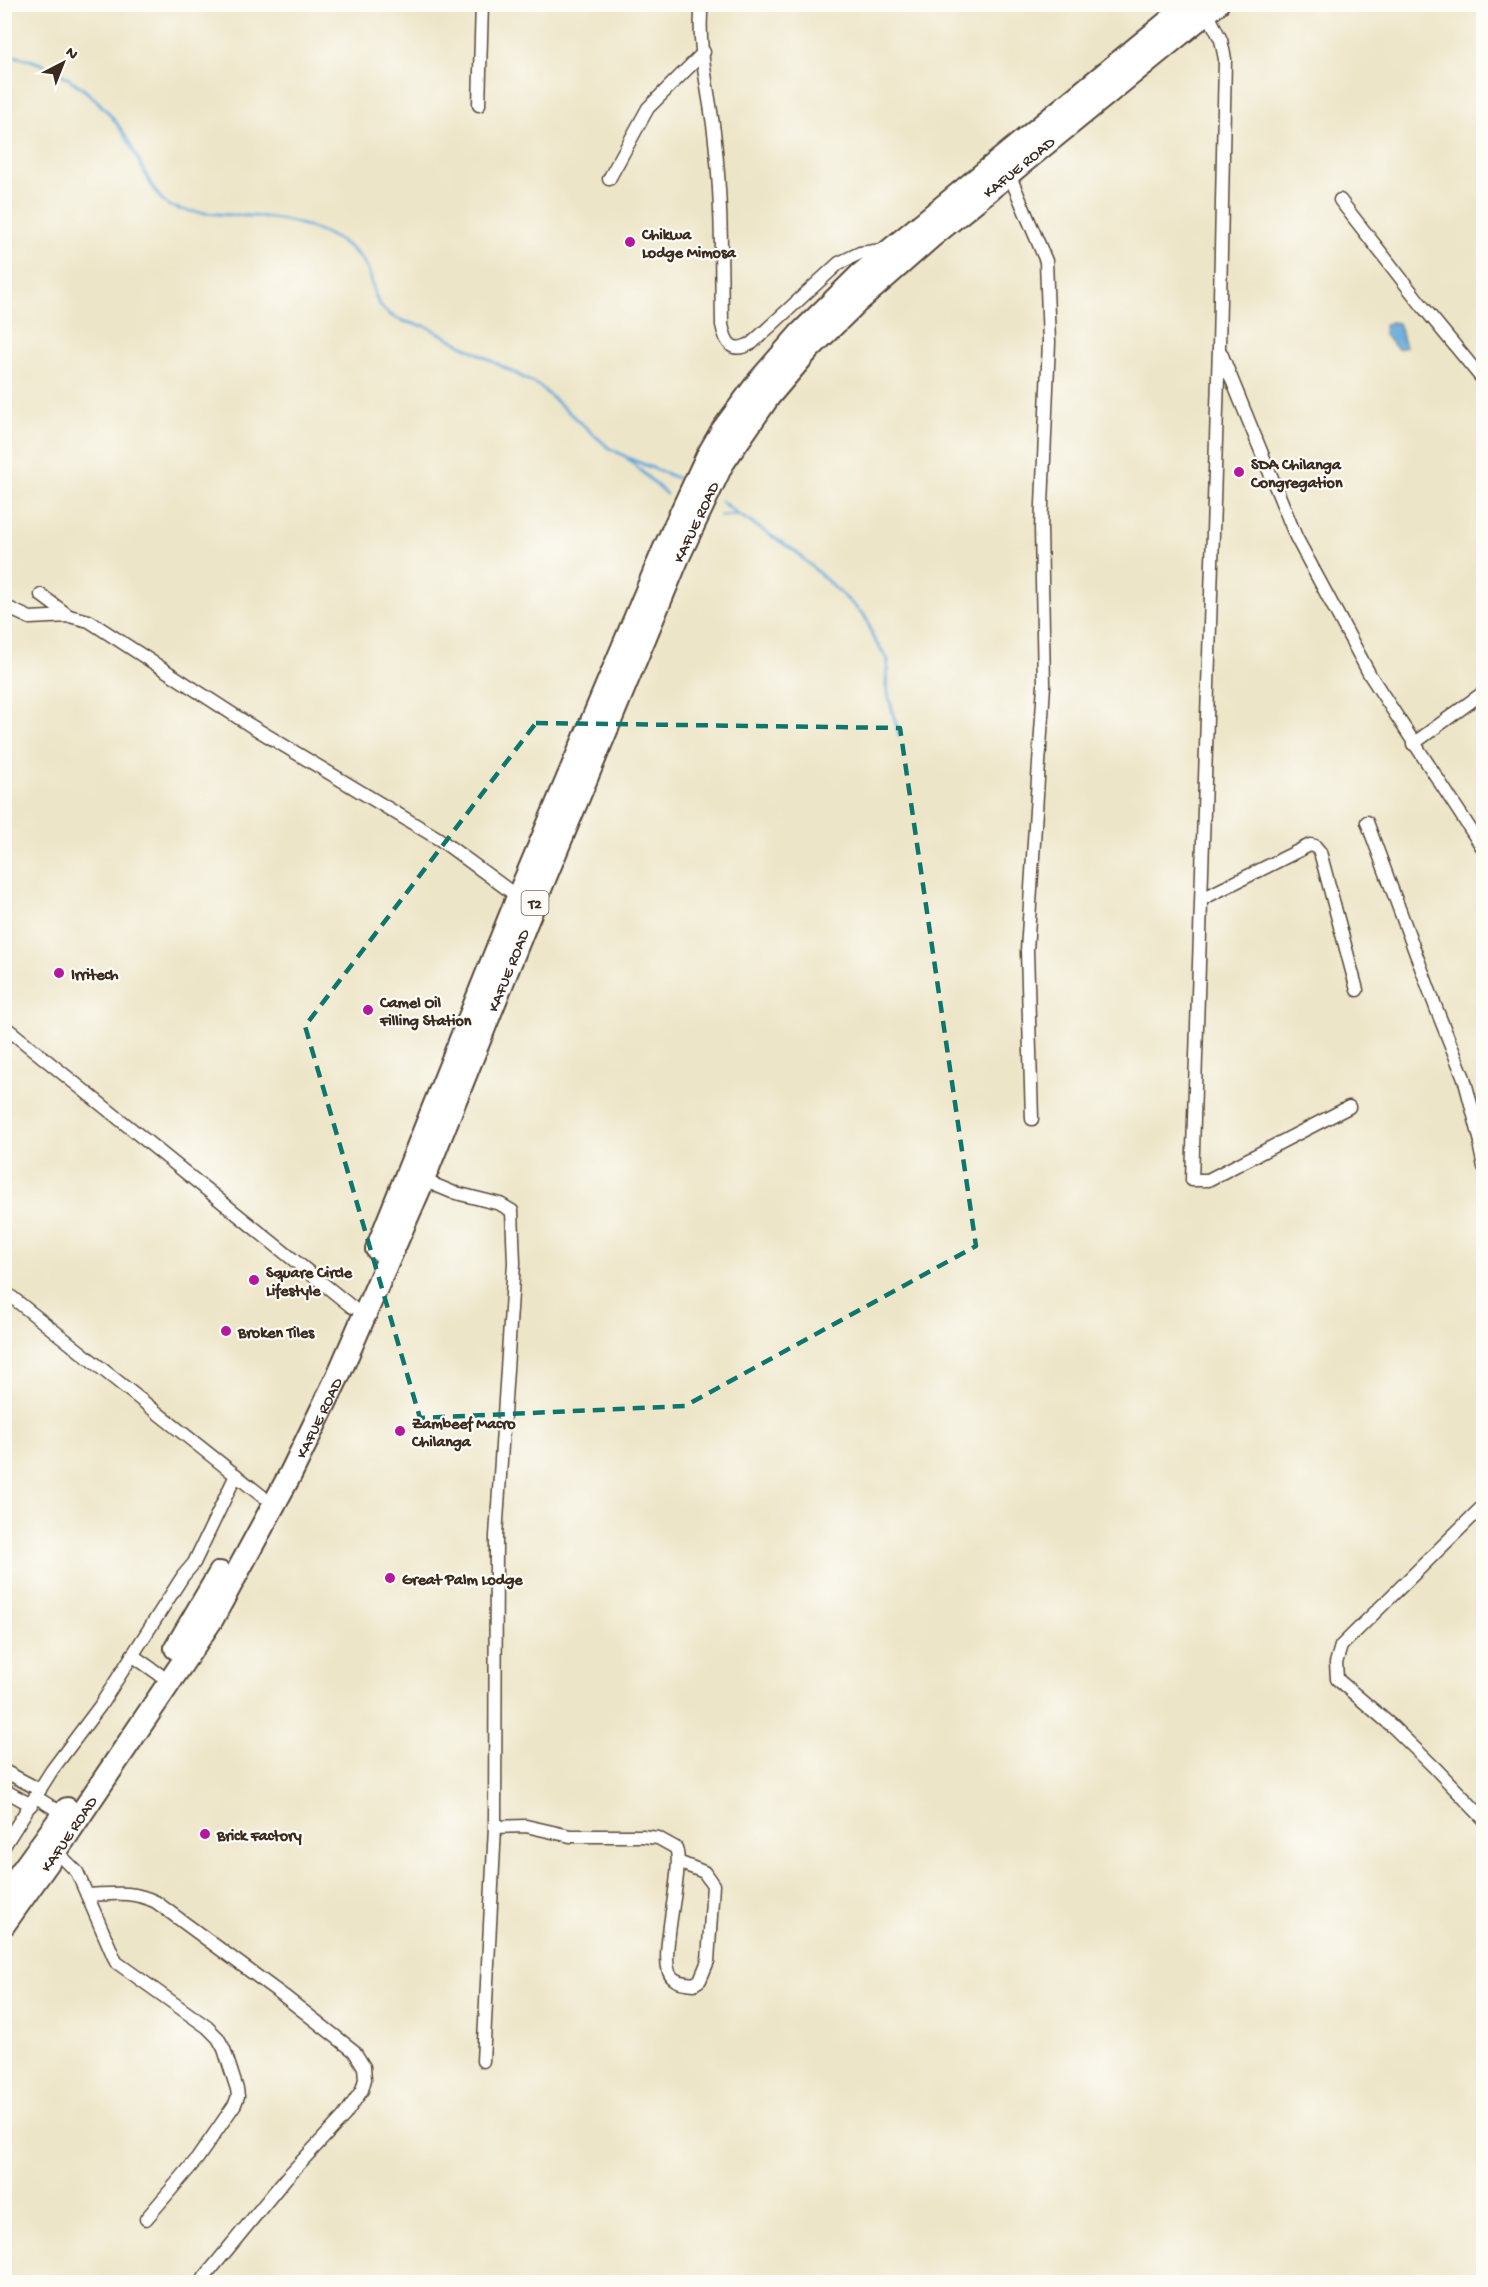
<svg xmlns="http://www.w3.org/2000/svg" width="1488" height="2287" viewBox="0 0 1488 2287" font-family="'Gochi Hand',sans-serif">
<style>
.water{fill:#64a8d9;stroke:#50697c;stroke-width:1.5}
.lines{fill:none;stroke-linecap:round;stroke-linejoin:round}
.stream{stroke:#64a8d9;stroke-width:3}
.street-casing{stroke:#564637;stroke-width:15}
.highway-casing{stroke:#564637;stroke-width:26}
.street{stroke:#fff;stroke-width:12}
.highway{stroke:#fff;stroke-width:22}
.marked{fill:none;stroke:#0f766e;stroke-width:4.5;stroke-dasharray:12 8;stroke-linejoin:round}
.poi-dot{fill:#b5179e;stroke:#fdfcf7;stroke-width:2}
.labels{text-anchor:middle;stroke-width:4.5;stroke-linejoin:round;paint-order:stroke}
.shield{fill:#fdfcf7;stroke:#75695f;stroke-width:1.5}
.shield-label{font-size:15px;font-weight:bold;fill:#3b2a1e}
.street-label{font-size:16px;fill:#3b2a1e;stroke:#fdfcf7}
.poi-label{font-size:16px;font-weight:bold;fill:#3b2a1e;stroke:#fdfcf7;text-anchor:start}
</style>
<rect width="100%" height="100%" fill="#fdfcf7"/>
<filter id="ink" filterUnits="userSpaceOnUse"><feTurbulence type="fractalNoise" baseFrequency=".0167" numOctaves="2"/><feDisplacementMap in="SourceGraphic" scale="12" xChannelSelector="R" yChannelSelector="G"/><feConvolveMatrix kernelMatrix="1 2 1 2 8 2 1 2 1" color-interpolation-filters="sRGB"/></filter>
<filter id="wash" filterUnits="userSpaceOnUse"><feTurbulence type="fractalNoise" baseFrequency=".008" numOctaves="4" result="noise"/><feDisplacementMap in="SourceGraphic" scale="24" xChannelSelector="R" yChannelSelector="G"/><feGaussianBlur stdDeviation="1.35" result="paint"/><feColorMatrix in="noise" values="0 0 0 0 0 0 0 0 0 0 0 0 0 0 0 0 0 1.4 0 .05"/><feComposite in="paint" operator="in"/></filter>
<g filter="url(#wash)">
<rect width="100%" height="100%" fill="#ede5c7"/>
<polygon class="water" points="1391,322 1398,323 1406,347 1398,349 1384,335 1385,325"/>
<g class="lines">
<g class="stream">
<path d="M4 55C55 59 106 100 130 144 140 162 150 188 165 203 178 215 244 215 264 217 282 219 301 223 317 230 336 237 357 249 367 268 371 276 372 286 375 295 382 317 405 323 426 326L539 386 609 448 625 456 666 494"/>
<polyline points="628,458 677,478"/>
<polyline points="721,501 737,514"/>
<polyline points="720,516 739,515 795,551 864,615 868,622 873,638 888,660 886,686 899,736"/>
</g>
</g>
</g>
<g filter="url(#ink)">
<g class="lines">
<g class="street-casing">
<g id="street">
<path d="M702 4C696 46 711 99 715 141 722 202 721 264 722 325 726 344 732 354 752 343L839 263 860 253 889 249"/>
<polyline points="1207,12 1221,40 1225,59 1219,347 1192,1180 1208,1180 1349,1107"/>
<polyline points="479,105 482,4"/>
<polyline points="1009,174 1046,261 1049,342 1041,528 1044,685 1027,951 1032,1119"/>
<polyline points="609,179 648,108 704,52"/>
<polyline points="1340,200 1424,308 1484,381"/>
<polyline points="1221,353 1296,537 1370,675 1484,850"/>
<polyline points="41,595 69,616"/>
<polyline points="4,606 30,618 69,616 89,621 248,724 439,839 518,897"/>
<polyline points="1413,744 1484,692"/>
<polyline points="1367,822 1436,1008 1464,1078 1481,1142"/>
<polyline points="1202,899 1310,845 1315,846 1320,852 1357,990"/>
<polyline points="4,1026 352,1307"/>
<polyline points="1484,1138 1480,1148 1484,1167"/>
<polyline points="423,1180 452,1192 500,1204 512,1211 514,1263 496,1536 495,1827 483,2061"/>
<polyline points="4,1291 262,1496"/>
<polyline points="1484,1505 1341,1646 1336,1663 1337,1679 1392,1726 1435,1768 1484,1819"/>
<polyline points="132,1655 159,1674"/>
<polyline points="4,1771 40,1790"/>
<polyline points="4,1790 31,1805"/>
<polyline points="36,1797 63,1814"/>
<path d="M495 1827 526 1826 570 1836H642L658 1838 676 1848C685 1871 656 1962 672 1977 677 1983 687 1983 694 1984L700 1980 708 1961 713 1885 704 1872 678 1862"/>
<polyline points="4,1846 52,1770 100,1706 183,1576 194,1563 236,1475"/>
<polyline points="56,1851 77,1872 116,1962 207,2027 218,2038 224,2049 237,2089 238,2096 235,2104 197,2159 146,2219"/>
<path d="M87 1895C112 1894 132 1890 156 1902L284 1996 354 2051 364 2067 365 2079 362 2090 344 2116 286 2178 204 2278"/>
<polyline points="4,2279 7,2282"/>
</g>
</g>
<g class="highway-casing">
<g id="highway">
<polyline points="377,1249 518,897 664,550 707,457 722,431 759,381 801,333 860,275 1190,4"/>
<polyline points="176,1648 220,1573"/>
<polyline points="4,1896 67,1809"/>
<path id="s1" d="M4 1924 56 1851 212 1619 291 1473 338 1376 423 1180 526 923 678 557 722 464 769 396 808 350 857 302 931 237 1217 4"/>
</g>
</g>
<use href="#street" class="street"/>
<use href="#highway" class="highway"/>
</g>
</g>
<path class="marked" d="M536 723 900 728 976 1246 685 1406 420 1418 305 1026Z"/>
<g class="poi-dot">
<circle cx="630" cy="242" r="6"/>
<circle cx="1239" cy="472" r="6"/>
<circle cx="59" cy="973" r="6"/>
<circle cx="368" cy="1010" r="6"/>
<circle cx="254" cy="1280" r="6"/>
<circle cx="226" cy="1331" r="6"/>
<circle cx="400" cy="1431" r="6"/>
<circle cx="390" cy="1578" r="6"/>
<circle cx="205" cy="1834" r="6"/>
</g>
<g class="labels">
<rect class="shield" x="521.5" y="891" width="27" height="24" rx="4.5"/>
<g class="shield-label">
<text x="535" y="908">T2</text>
</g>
<g class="street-label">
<text dy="6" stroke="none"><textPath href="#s1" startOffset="2055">KAFUE ROAD</textPath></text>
<text dy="6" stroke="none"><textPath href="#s1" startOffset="1569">KAFUE ROAD</textPath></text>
<text dy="6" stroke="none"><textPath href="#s1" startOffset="1083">KAFUE ROAD</textPath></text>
<text dy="6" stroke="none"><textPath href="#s1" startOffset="597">KAFUE ROAD</textPath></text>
<text dy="6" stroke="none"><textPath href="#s1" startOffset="111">KAFUE ROAD</textPath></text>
</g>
<g class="poi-label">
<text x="642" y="239">Chikwa<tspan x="642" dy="18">Lodge Mimosa</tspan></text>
<text x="1251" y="469">SDA Chilanga<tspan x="1251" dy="18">Congregation</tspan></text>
<text x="71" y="979">Irritech</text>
<text x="380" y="1007">Camel Oil<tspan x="380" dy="18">Filling Station</tspan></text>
<text x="266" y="1277">Square Circle<tspan x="266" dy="18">Lifestyle</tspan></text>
<text x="238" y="1337">Broken Tiles</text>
<text x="412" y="1428">Zambeef Macro<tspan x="412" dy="18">Chilanga</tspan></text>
<text x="402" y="1584">Great Palm Lodge</text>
<text x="217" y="1840">Brick Factory</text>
</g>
</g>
<rect width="1488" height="2287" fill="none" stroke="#fdfcf7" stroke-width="24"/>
<g transform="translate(63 63) rotate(42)" stroke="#fdfcf7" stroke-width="4.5" paint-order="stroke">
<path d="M0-4.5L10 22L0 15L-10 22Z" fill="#3b2a1e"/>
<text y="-9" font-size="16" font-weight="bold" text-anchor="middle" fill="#3b2a1e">N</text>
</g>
</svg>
